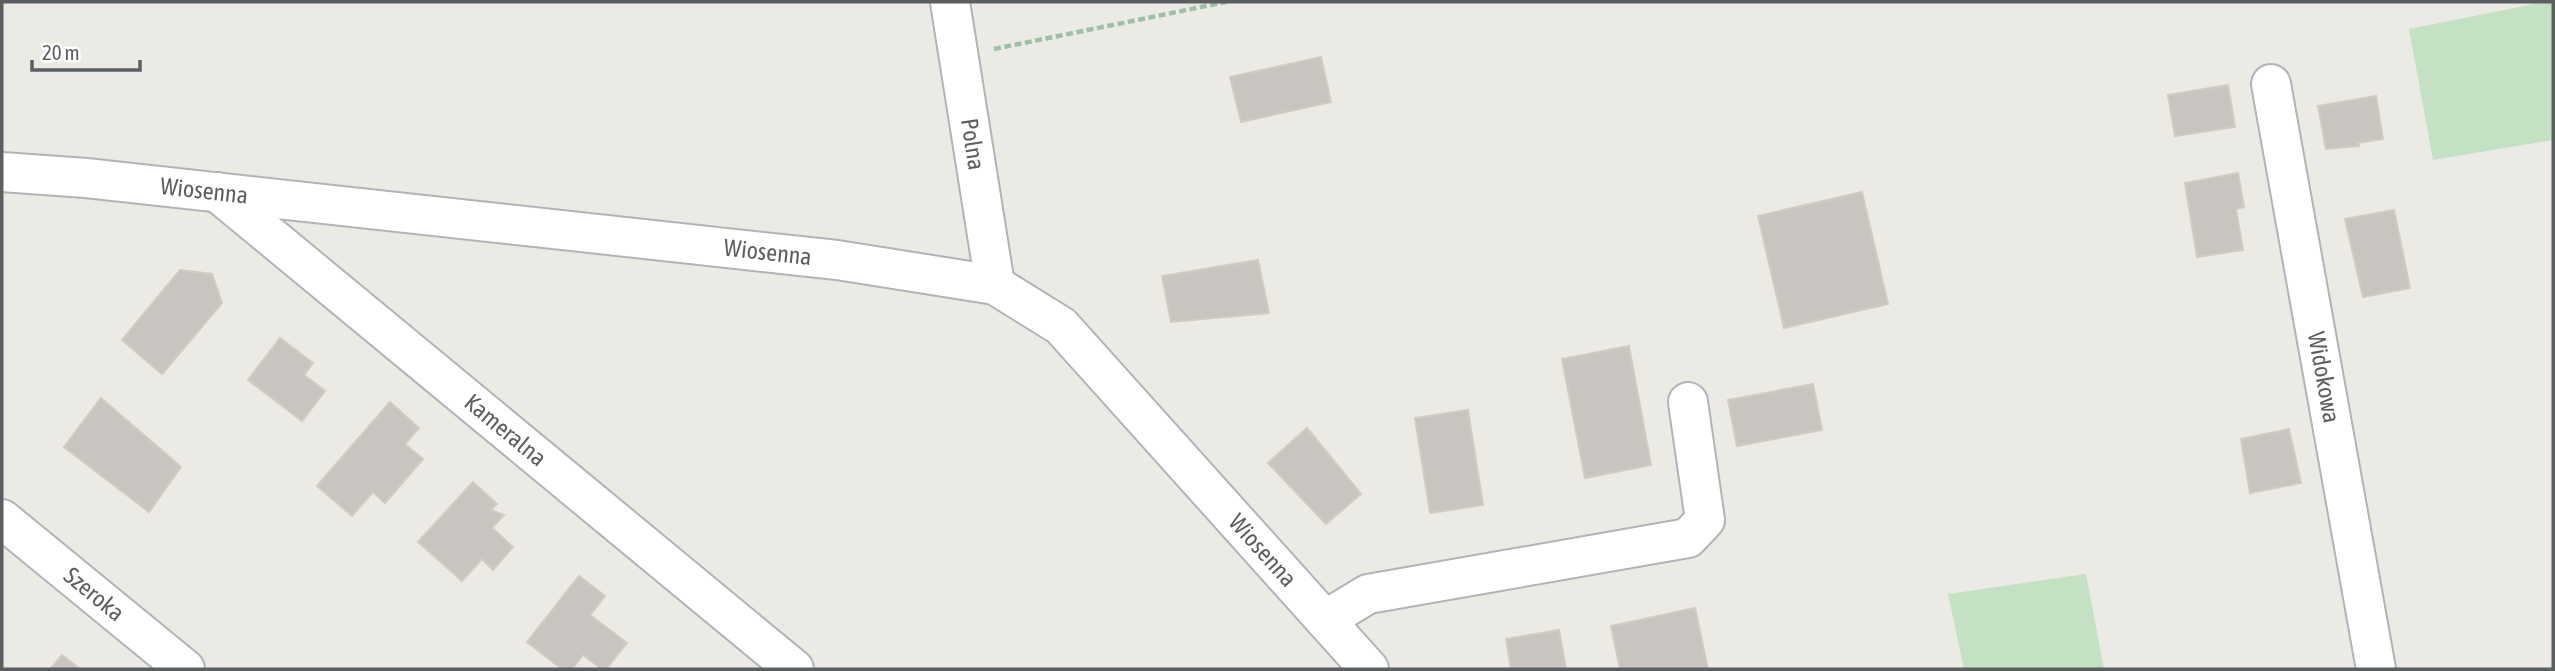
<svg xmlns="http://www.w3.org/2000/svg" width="2555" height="671" viewBox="0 0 2555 671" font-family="'Asap Condensed',sans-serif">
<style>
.green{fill:#c4e1c3}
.building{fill:#c8c5c0;stroke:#d0ccc3;stroke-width:2}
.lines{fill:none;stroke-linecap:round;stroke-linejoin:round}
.minor-casing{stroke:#b1b4b7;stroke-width:42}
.path{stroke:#9dc1a6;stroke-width:4.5;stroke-dasharray:7 3.5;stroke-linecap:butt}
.minor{stroke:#fff;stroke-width:38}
.labels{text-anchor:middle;stroke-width:5;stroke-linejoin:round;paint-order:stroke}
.street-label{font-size:24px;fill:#5c5f62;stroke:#fff}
</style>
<rect width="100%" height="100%" fill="#eceae4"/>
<g class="green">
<polygon points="2544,2 2553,2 2553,140 2433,160 2409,29"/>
<polygon points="2086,574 2104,669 1964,669 1948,594"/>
</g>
<g class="building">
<polygon points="1321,57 1331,102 1241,122 1230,77"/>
<polygon points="2228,85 2235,127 2175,136 2168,95"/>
<polygon points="2376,96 2383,139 2358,143 2359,146 2326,149 2318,106"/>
<polygon points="2238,173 2244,207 2236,209 2243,250 2197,257 2185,183"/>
<polygon points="1862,192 1888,304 1784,328 1758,216"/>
<polygon points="2394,210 2410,288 2363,297 2345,219"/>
<polygon points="1258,260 1269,313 1171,322 1162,276"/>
<polygon points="180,270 212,274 222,303 162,374 122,340"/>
<polygon points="280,338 313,363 304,375 325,391 302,421 248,380"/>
<polygon points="1629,346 1651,465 1585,478 1562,359"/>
<polygon points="1813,384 1822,430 1737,446 1728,400"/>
<polygon points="101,398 181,467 149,512 64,447"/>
<polygon points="390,402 419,428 405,444 423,459 385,503 373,492 352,516 317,486"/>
<polygon points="1468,410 1483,505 1430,513 1415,418"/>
<polygon points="1307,428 1361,494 1326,524 1268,463"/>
<polygon points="2289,429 2301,483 2250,493 2241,439"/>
<polygon points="473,482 497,504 491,510 504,515 492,528 513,547 493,570 482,559 462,581 418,542"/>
<polygon points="579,576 605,596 590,615 627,643 606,669 602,669 583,655 572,669 562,669 527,642"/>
<polygon points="1695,608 1708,669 1620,669 1611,626"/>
<polygon points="1559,630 1566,669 1511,669 1506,639"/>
<polygon points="62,655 80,669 50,669"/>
</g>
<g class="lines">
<g class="minor-casing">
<g id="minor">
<path id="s1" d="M950 2 995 285"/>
<path id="s2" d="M2271 84 2376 669"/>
<path id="s3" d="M2 172 86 178 837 260 995 285 1061 326 1369 669"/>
<path id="s4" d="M217 192 794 669"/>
<path id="s5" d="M2 519 185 669"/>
<polyline points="1325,620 1368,594 1688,538 1705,520 1688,402"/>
</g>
</g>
<polyline class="path" points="994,49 1226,2"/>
<use href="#minor" class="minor"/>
</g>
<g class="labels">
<g class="street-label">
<text dy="8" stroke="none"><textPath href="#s1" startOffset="144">Polna</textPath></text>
<text dy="8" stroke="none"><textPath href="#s3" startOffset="203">Wiosenna</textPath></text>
<text dy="8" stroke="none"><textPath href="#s3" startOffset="770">Wiosenna</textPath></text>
<text dy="8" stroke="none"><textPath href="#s2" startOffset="298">Widokowa</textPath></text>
<text dy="8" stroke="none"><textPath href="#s4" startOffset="374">Kameralna</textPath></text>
<text dy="8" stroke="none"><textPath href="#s3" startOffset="1379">Wiosenna</textPath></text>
<text dy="8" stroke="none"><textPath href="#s5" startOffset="119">Szeroka</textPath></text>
</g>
</g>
<rect width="2555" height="671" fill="none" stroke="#5c5f62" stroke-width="7"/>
<path d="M32 60v10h108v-10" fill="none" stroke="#5c5f62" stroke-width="3.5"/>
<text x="42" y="60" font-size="21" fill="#5c5f62" stroke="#ffffff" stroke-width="5" paint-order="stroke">20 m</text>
</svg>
